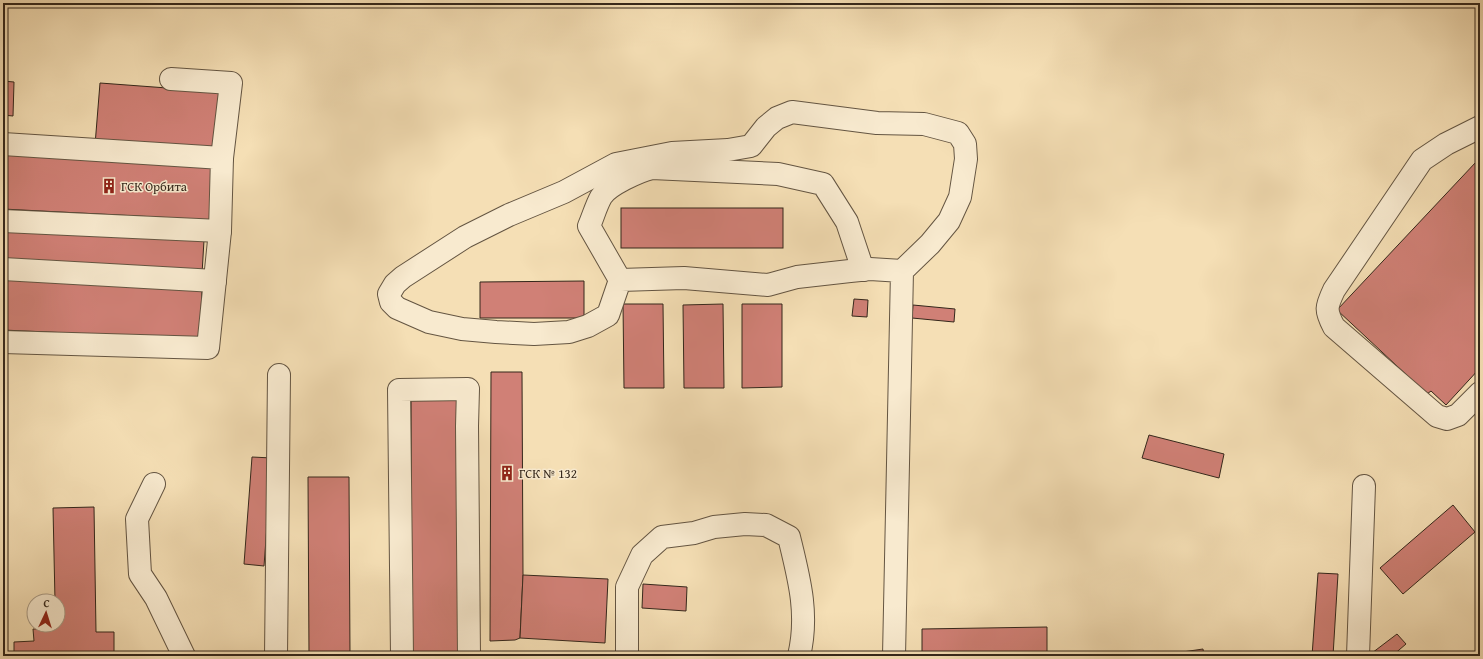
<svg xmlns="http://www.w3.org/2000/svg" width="1483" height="659" viewBox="0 0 1483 659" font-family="'Gentium Book Plus',serif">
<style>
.building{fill:#d08076;stroke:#34271b}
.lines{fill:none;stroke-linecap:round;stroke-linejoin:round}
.minor-casing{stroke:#645542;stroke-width:24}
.minor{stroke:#f8eacf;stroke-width:22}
.labels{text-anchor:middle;stroke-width:3;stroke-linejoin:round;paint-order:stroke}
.poi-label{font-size:13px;fill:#34271b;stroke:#f8eacf;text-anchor:start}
</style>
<rect width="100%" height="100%" fill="#f5dfb5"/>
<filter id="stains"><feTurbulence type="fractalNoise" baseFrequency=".005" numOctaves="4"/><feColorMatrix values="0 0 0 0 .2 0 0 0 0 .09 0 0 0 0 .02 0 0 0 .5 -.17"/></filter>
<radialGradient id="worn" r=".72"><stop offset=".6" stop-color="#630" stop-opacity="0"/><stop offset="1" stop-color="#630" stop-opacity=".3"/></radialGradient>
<g class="building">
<polygon points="3,81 14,82 13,116 3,115"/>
<polygon points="100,83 221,92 217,153 95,145"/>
<polygon points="3,152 216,164 213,220 3,209"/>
<polygon points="1476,162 1480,166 1480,368 1446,405 1431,391 1427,394 1337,310"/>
<rect x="621" y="208" width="162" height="40"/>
<polygon points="3,229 204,240 202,274 3,263"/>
<polygon points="3,279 202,288 200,339 3,330"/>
<polygon points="584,281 584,318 480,318 480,282"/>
<polygon points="854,299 868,300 867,317 852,316"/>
<polygon points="623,304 663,304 664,388 624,388"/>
<polygon points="723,304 724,388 684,388 683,305"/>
<polygon points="742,304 782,304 782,387 742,388"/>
<polygon points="913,305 955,309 954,322 912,318"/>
<polygon points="491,372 522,372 523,575 520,638 515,640 490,641"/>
<polygon points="411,395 460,395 462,656 412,656"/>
<polygon points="1149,435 1224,454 1219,478 1142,458"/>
<polygon points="252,457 272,458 264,566 244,564"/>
<polygon points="308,477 349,477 350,656 309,656"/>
<polygon points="1453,505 1475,532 1403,594 1380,568"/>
<polygon points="94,507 96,632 114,632 114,656 14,656 14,642 34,641 33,629 55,629 55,625 58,625 58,601 55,601 53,508"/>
<polygon points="1318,573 1338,574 1333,656 1312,656"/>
<polygon points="523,575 608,579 605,643 520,638"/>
<polygon points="643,584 687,587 686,611 642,608"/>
<polygon points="1047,627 1047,656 922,656 922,629"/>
<polygon points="1397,634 1406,644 1392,656 1368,656"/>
<polygon points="1203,649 1204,656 1162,655"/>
</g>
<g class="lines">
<g class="minor-casing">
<g id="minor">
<polyline points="171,79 231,83 222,158"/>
<path d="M1480 127 1446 144 1422 160 1334 290C1326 307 1325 310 1334 327L1437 416 1447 419 1458 415 1480 393"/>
<polyline points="3,144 222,158 220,231 208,348 3,342"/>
<polyline points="3,221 220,231"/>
<polyline points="3,269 215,281"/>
<path d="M620 280 589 226C593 217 596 206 601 197 608 185 639 171 652 168L778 174 823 184 847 222 863 270"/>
<polyline points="154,484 137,519 140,574 156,598 184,656"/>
<polyline points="276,656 279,375"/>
<polyline points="402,656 399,390 468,389 467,426 469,656"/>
<path d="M627 656V587L642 555 662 537 694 533 714 527 745 524 766 525 789 537C799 578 809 614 799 656"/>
<polyline points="894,656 902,271 930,244 949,221 960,197 966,159 965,144 958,133 924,124 877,123 792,112 777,118 766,127 751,146 728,150 672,153 616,164 564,192 509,215 465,237 403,277 395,284 389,294 391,302 397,308 429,322 462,329 496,332 534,334 569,332 588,326 608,315 620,280 684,278 768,285 797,277 850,271 870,269 902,271"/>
<polyline points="1358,656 1364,486"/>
</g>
</g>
<use href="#minor" class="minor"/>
</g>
<defs>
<g id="building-bare" transform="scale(1.2)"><path d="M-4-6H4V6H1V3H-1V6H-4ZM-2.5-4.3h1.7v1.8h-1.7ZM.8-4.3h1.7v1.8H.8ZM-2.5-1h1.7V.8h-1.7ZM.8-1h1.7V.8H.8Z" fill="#8f2418" stroke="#f8eacf" stroke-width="2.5" paint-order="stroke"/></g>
</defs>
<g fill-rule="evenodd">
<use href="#building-bare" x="109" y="186"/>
<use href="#building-bare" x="507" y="473"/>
</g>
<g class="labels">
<g class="poi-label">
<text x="121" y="191">ГСК Орбита</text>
<text x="519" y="478">ГСК № 132</text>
</g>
</g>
<rect width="1483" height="659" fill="none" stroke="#f5dfb5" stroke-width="16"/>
<rect x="4" y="4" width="1475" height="651" fill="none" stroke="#34271b" stroke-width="2"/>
<rect x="8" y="8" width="1467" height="643" fill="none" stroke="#34271b"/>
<g transform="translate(46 613) rotate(4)"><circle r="19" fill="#f8eacf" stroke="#aa9c87"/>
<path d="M0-3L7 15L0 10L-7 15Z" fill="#8f2418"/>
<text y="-6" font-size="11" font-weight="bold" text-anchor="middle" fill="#34271b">С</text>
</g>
<rect width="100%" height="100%" filter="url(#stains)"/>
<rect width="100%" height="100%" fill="url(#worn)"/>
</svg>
